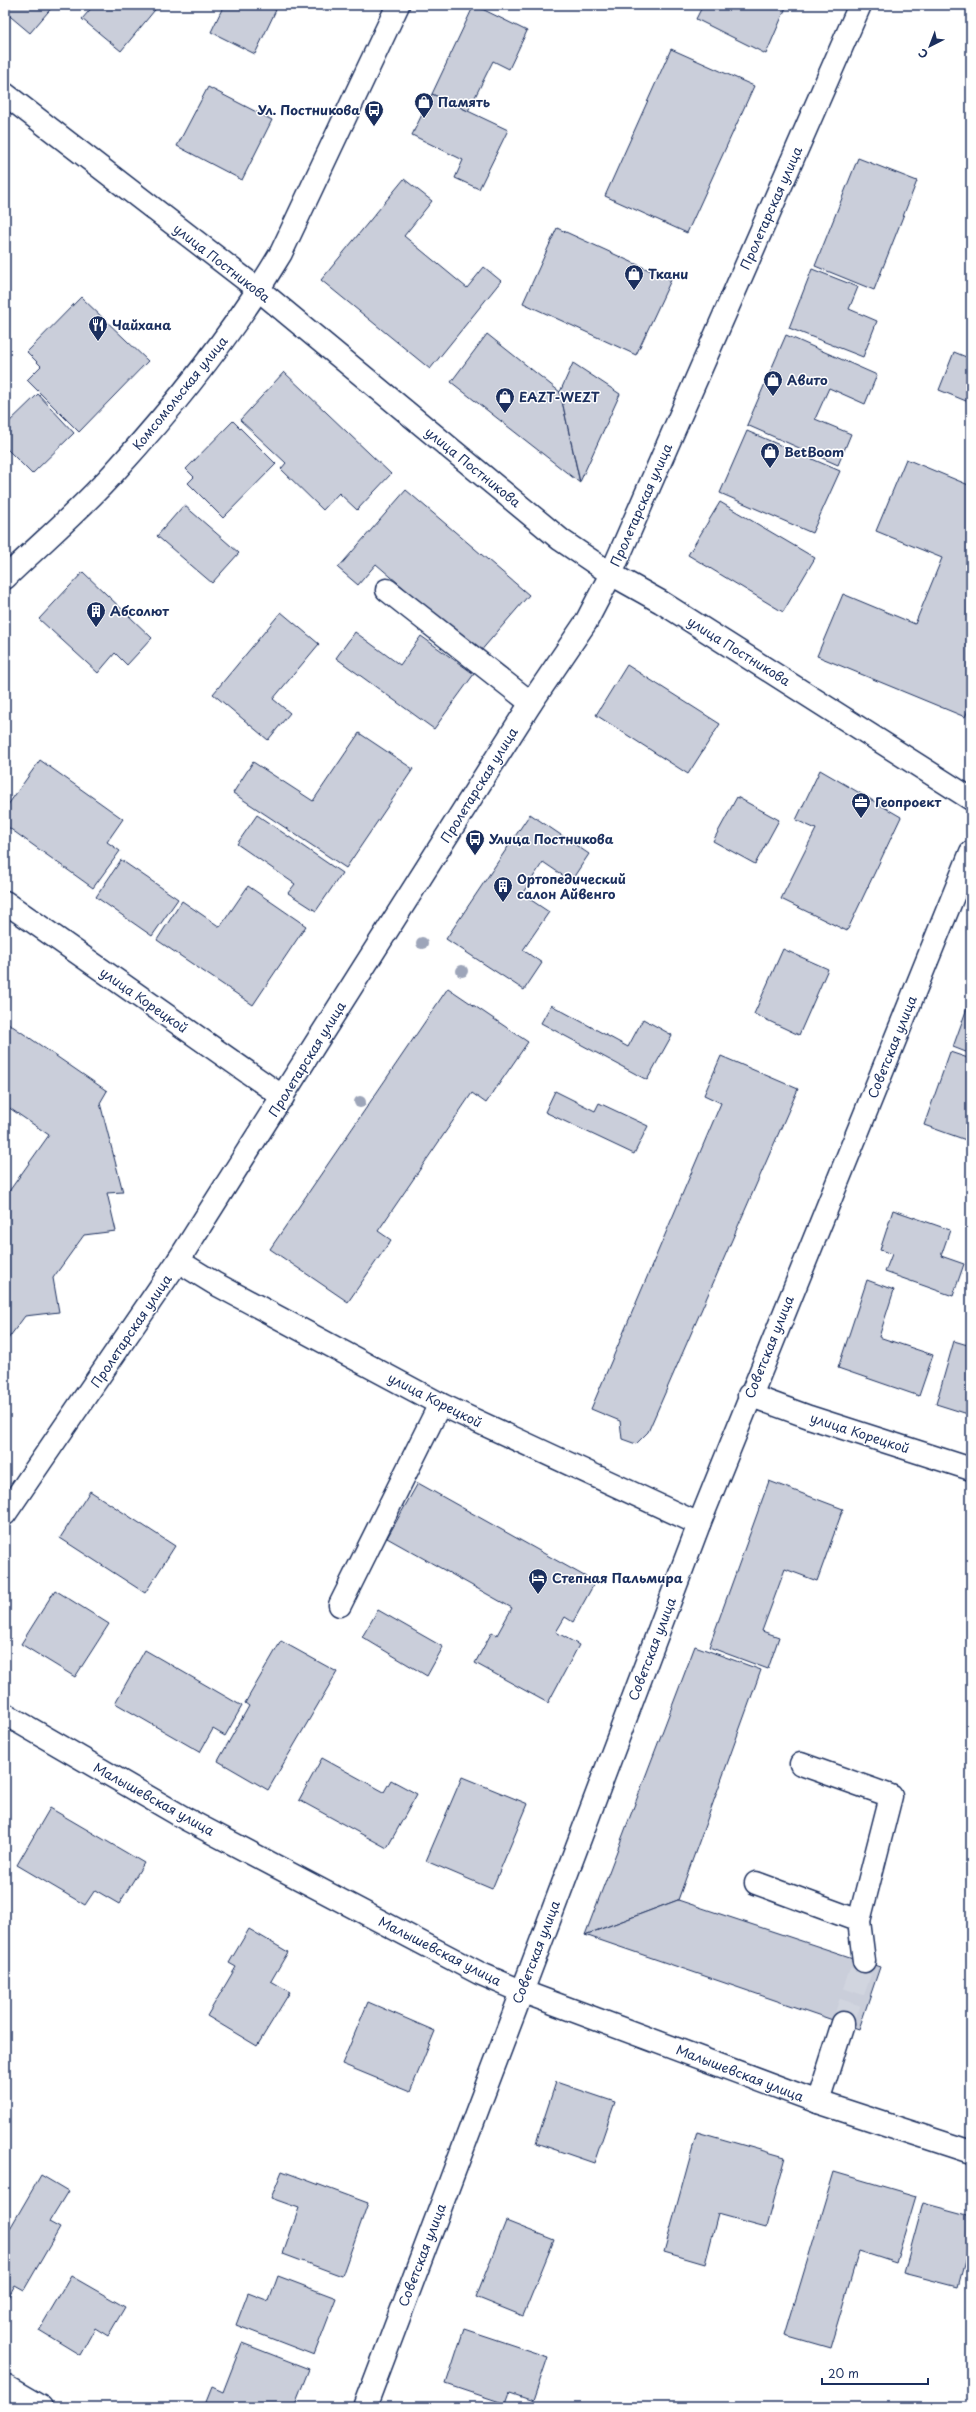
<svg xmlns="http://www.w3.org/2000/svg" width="976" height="2412" viewBox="0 0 976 2412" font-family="'Playpen Sans',sans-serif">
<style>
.building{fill:#caceda;stroke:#1b2f5e}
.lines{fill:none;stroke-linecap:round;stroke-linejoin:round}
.minor-tunnel{stroke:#d1d5df;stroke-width:22;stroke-dasharray:22 11;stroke-linecap:butt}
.minor-casing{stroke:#1b2f5e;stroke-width:25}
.major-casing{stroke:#1b2f5e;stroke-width:25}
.minor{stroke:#fff;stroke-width:22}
.major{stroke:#fff;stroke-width:22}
.tree{fill:#9da5b9}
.labels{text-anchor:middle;stroke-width:3;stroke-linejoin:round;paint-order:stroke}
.poi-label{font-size:13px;font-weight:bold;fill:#1b2f5e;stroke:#fff;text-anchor:start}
.street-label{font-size:13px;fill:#1b2f5e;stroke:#fff}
</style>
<rect width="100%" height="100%" fill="#fff"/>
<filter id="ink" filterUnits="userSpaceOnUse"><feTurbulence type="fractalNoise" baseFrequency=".025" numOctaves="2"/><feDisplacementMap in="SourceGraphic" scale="8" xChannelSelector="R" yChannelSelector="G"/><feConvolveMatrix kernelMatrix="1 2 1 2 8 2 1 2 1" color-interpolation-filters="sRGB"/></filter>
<g filter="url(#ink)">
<g class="building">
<polygon points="5,5 54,5 30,33 5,12"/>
<polygon points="94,5 159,5 121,51 82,19"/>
<polygon points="224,5 267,5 276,10 255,54 211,32"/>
<polygon points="312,5 327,5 324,11"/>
<polygon points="474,5 527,31 509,69 493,61 468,111 432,94"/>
<polygon points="703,5 787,5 766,54 696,19"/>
<polygon points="671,49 754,86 687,233 605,196"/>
<polygon points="208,87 272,120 242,180 177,146"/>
<polygon points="432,94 508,130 479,189 455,178 463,160 412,135"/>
<polygon points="858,158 917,181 874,290 815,266"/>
<polygon points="404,179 432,201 404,236 467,288 484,267 501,281 430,369 321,280"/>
<polygon points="557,228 671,280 636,355 523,303"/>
<polygon points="812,269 858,287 849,309 877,321 863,357 789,328"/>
<polygon points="81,297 148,361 79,432 27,380 41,366 27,352"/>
<polygon points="487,334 560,392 580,483 451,382"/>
<polygon points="786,335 877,375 865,404 829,388 815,419 851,434 838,465 747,425"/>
<polygon points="954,352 971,359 971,403 939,390"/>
<polygon points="573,363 620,394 580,482 560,392"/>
<polygon points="284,372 391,474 357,510 339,493 323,510 281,469 286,463 240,420"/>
<polygon points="38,394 74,433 32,474 5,447 5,426"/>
<polygon points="233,421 276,464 223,518 188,483 194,477 186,469"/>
<polygon points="747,431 840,471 812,533 720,493"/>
<polygon points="906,459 971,486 971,704 965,717 817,656 843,594 915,624 942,558 876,531"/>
<polygon points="406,490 529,595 479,653 376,564 358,585 338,568"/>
<polygon points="720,502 815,558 783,612 688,555"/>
<polygon points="184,505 239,553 212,583 157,536"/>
<polygon points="83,572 152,638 127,665 115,653 98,673 39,619"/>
<polygon points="281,612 319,644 273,699 290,713 268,740 213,694"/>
<polygon points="355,632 400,665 421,636 474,674 434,729 336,658"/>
<polygon points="627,665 720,724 688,774 596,715"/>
<polygon points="359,733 413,769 346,868 233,793 253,762 313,801"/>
<polygon points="40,760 123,819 107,842 120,851 93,888 5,825 5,809"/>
<polygon points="820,770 901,817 847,931 781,899 816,829 796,820"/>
<polygon points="737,797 779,820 755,864 713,841"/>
<polygon points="530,814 589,854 571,881 543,862 522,894 549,912 523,950 542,963 524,990 446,939"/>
<polygon points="257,815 342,873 316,911 288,893 295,884 237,844"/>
<polygon points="121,860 178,899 152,936 96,897"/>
<polygon points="248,886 306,926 253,1005 157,940 182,901 220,927"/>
<polygon points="783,949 828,969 799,1035 754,1014"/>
<polygon points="448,988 528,1042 486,1103 472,1093 378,1231 391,1240 348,1302 270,1249"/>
<polygon points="971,997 971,1054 953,1047"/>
<polygon points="551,1005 628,1047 643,1019 672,1035 647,1080 541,1023"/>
<polygon points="5,1021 107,1091 100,1103 123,1192 107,1193 116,1231 84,1235 53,1278 59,1312 25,1316 5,1343 5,1197 49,1135 5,1105"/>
<polygon points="950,1052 971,1059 971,1127 966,1140 924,1125"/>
<polygon points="721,1056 798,1089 648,1432 636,1444 622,1439 620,1421 591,1409 721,1103 704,1095"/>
<polygon points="555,1091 595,1111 599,1103 648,1126 634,1154 545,1112"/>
<polygon points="893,1210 950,1230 941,1256 964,1264 953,1296 885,1272 892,1254 880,1250"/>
<polygon points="867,1280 894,1290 879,1337 933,1355 919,1396 838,1368"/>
<polygon points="954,1341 971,1346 971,1415 936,1404"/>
<polygon points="769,1481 843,1509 817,1581 785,1569 762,1631 779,1637 768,1669 709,1647"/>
<polygon points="418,1483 595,1582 573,1622 565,1617 556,1632 579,1645 548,1703 475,1663 492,1632 497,1635 512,1608 387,1538"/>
<polygon points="90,1491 175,1546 145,1593 60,1538"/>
<polygon points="55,1590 109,1624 75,1677 21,1644"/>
<polygon points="378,1610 443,1647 427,1676 362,1637"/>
<polygon points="281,1641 337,1672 268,1790 218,1761 249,1706 245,1703"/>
<polygon points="695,1646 761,1670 678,1900 585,1935"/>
<polygon points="145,1650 242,1706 225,1736 213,1729 200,1752 115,1703"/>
<polygon points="322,1758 384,1792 391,1780 417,1794 387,1848 299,1800"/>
<polygon points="462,1777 528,1804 492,1889 426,1861"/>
<polygon points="50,1808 144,1863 119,1904 95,1890 85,1905 17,1865"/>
<polygon points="678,1900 880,1967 859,2029 585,1935"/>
<polygon points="249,1929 288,1952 271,1981 290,1992 257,2046 207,2016 236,1967 229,1963"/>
<polygon points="368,2002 435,2031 410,2092 342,2064"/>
<polygon points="556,2082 615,2102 594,2163 536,2143"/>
<polygon points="697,2132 785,2157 766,2227 718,2214 705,2264 664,2252"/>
<polygon points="282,2171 368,2203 342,2276 283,2254 299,2208 271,2198"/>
<polygon points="834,2172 916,2196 896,2263 859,2251 830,2348 785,2335"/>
<polygon points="41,2175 68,2191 49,2222 60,2228 24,2290 15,2285 5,2303 5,2237"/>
<polygon points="923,2203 971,2216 971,2238 958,2287 904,2273"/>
<polygon points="506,2221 554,2240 523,2316 476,2297"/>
<polygon points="71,2276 125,2307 108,2336 95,2328 80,2355 39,2330"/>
<polygon points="278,2276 336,2298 314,2355 236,2325 248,2293 269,2301"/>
<polygon points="464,2329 548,2357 533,2401 510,2393 506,2404 446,2384"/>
<polygon points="242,2343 309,2369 294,2407 204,2407 212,2387 223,2392"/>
</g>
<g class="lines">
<polyline class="minor-tunnel" points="843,2023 864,1961"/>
<g class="minor-casing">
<g id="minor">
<polyline points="387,590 531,703"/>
<polyline points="5,902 283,1097"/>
<polyline points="178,1261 214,1283 440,1404 699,1524"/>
<polyline points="749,1395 809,1417 971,1469"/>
<polyline points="340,1605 440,1404"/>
<polyline points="5,1714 186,1819 479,1973 521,1991 818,2102 971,2152"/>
<polyline points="801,1764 891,1796 859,1921 864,1961"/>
<polyline points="756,1883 859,1921"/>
<polyline points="818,2102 843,2023"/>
<polyline points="5,2386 41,2407"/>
<polyline points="365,2407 699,1524 971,852"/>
</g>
</g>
<g class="major-casing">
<g id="major">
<polyline points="5,94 259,290 561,540 611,574 661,602 971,799"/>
<path d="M5 578C43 541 84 507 118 468 179 401 235 330 281 253L398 5"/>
<polyline points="5,1514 178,1261 531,703 586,622 611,574 860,5"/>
</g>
</g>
<use href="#minor" class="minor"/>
<use href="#major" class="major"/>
</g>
<g class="tree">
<circle cx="422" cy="943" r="6"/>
<circle cx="462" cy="971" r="6"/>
<circle cx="360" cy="1102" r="6"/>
</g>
</g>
<defs>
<g id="shop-pin" transform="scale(1)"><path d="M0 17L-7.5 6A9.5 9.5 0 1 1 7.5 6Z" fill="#1b2f5e" stroke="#fff"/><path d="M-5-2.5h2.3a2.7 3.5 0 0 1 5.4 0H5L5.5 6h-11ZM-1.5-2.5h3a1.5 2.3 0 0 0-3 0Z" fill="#fff"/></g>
<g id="bus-pin" transform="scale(1)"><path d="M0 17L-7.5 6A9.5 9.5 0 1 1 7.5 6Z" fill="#1b2f5e" stroke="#fff"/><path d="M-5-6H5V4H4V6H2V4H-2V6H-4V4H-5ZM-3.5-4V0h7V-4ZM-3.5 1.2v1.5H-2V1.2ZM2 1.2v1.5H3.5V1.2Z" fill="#fff"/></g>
<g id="restaurant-pin" transform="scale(1)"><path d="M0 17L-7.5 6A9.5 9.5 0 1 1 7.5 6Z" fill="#1b2f5e" stroke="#fff"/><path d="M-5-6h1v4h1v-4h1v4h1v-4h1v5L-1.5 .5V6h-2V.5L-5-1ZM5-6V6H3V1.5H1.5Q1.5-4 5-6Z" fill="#fff"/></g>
<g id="building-pin" transform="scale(1)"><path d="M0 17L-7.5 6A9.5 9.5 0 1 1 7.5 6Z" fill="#1b2f5e" stroke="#fff"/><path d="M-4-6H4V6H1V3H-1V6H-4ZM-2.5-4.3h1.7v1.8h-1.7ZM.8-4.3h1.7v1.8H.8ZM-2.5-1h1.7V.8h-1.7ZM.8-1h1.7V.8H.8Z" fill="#fff"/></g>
<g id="office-pin" transform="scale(1)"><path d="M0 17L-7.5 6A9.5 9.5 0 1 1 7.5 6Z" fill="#1b2f5e" stroke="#fff"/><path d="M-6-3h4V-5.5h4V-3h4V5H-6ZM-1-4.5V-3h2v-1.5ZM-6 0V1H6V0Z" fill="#fff"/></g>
<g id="hotel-pin" transform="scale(1)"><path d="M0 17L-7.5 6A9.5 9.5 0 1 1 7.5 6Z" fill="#1b2f5e" stroke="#fff"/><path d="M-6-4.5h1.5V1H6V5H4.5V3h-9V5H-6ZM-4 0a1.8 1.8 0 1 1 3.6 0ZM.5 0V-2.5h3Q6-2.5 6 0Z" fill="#fff"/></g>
</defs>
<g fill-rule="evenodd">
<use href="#shop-pin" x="424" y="102"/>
<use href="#bus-pin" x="374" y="110"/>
<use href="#shop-pin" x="634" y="274"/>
<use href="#restaurant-pin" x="98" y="325"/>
<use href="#shop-pin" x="773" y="380"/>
<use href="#shop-pin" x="505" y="397"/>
<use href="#shop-pin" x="770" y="452"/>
<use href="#building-pin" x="96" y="611"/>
<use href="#office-pin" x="861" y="802"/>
<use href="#bus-pin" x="475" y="839"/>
<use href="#building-pin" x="503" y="886"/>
<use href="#hotel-pin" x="538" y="1578"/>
</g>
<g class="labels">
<g class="poi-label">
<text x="438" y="107">Память</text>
<text x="360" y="115" text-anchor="end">Ул. Постникова</text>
<text x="648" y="279">Ткани</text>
<text x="112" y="330">Чайхана</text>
<text x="787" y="385">Авито</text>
<text x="519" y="402">EAZT-WEZT</text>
<text x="784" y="457">BetBoom</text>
<text x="110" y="616">Абсолют</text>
<text x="875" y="807">Геопроект</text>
<text x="489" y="844">Улица Постникова</text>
<text x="517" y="884">Ортопедический<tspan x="517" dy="15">салон Айвенго</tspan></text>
<text x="552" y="1583">Степная Пальмира</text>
</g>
<g class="street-label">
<text transform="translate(771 208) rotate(-66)" y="5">Пролетарская улица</text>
<text transform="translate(222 263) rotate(38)" y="5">улица Постникова</text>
<text transform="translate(180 393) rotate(-51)" y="5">Комсомольская улица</text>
<text transform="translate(473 467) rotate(39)" y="5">улица Постникова</text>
<text transform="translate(641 505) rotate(-66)" y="5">Пролетарская улица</text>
<text transform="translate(739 651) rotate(32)" y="5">улица Постникова</text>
<text transform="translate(479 785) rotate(-58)" y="5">Пролетарская улица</text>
<text transform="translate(144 1000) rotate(35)" y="5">улица Корецкой</text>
<text transform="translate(892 1047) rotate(-68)" y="5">Советская улица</text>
<text transform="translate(307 1059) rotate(-58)" y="5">Пролетарская улица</text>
<text transform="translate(131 1331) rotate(-56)" y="5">Пролетарская улица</text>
<text transform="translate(769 1347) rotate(-68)" y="5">Советская улица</text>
<text transform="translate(435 1400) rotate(27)" y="5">улица Корецкой</text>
<text transform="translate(860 1433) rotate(18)" y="5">улица Корецкой</text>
<text transform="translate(652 1649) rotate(-69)" y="5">Советская улица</text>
<text transform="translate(154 1799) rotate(29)" y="5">Малышевская улица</text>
<text transform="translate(440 1951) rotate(27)" y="5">Малышевская улица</text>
<text transform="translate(536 1952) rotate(-69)" y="5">Советская улица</text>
<text transform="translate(740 2073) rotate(21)" y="5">Малышевская улица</text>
<text transform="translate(422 2255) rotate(-69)" y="5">Советская улица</text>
</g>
</g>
<rect width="976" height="2412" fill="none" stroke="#fff" stroke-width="20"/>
<rect x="10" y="10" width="956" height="2392" fill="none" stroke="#1b2f5e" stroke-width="1.5" filter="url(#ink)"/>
<g transform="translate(930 46) rotate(222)" stroke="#ffffff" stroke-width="3" paint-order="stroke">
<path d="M0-3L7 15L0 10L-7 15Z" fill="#1b2f5e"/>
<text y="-6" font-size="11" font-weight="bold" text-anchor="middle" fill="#1b2f5e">С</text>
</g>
<path d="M822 2378v6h106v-6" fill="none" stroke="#1b2f5e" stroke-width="2"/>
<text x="828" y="2378" font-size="12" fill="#1b2f5e" stroke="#ffffff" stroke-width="3" paint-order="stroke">20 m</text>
</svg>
